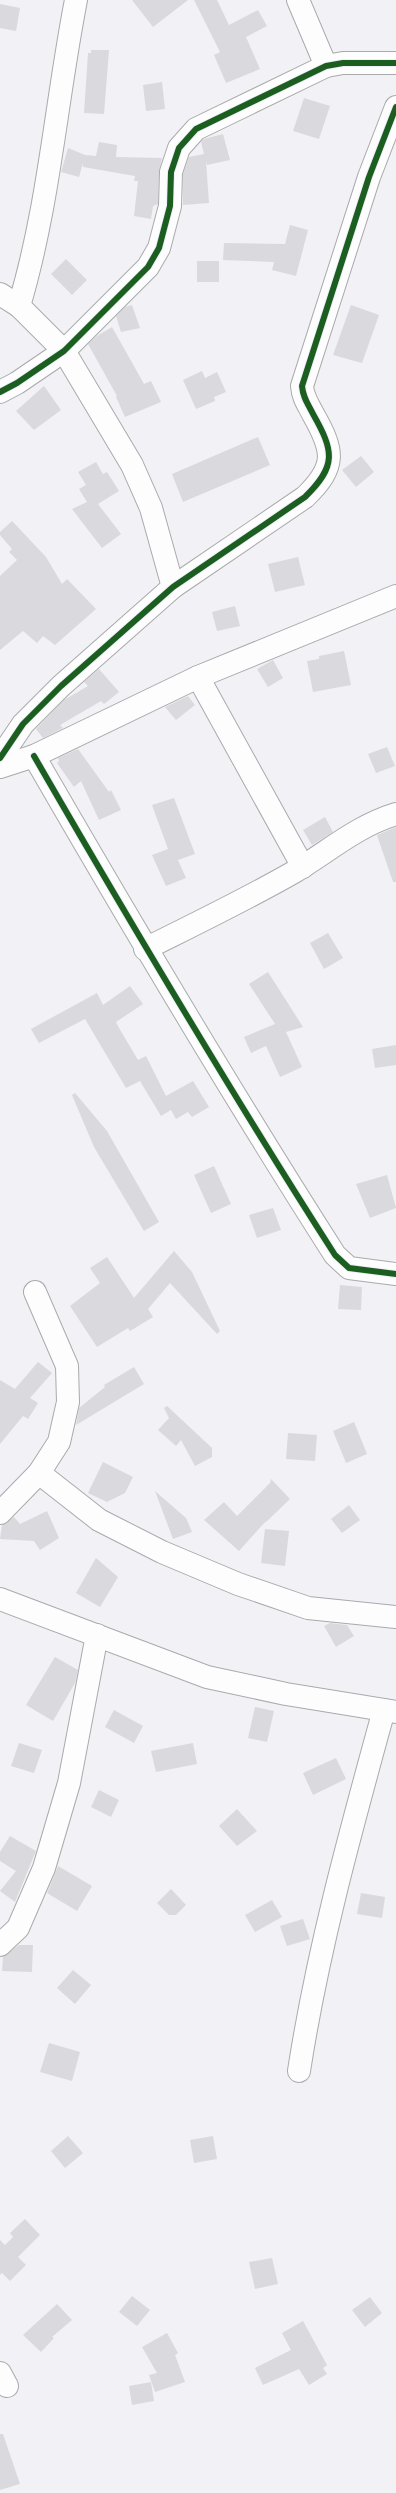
<svg xmlns="http://www.w3.org/2000/svg" width="396" height="2493" viewBox="0 0 396 2493" font-family="'Sofia Sans Condensed',sans-serif">
<style>
.building{fill:#dadade}
.lines{fill:none;stroke-linecap:round;stroke-linejoin:round}
.minor-casing{stroke:#aaaaad;stroke-width:24}
.minor{stroke:#fdfdfe;stroke-width:22}
.cycleway-casing{stroke:#eeeff9;stroke-width:8}
.cycleway{stroke:#1b5e20;stroke-width:6}
</style>
<rect width="100%" height="100%" fill="#f1f1f6"/>
<g class="building">
<polygon points="132,0 188,0 153,27"/>
<polygon points="194,0 217,0 229,25 258,10 267,26 246,37 260,69 226,83 214,55 220,52"/>
<polygon points="0,4 20,8 16,31 0,28"/>
<polygon points="91,50 109,50 104,114 84,113 88,53 91,53"/>
<polygon points="162,82 165,109 146,111 143,85"/>
<polygon points="304,98 330,106 319,139 293,131"/>
<polygon points="223,134 230,160 207,165 206,161 209,203 183,205 183,174 189,157 204,154 201,142 204,139"/>
<polygon points="99,142 117,145 116,157 162,158 159,171 158,204 153,206 151,219 134,216 138,181 134,181 135,176 83,167 83,163 79,177 61,172 68,148 85,155 96,156"/>
<polygon points="290,225 308,230 296,276 272,270 274,262 223,260 224,243 285,244"/>
<polygon points="66,259 87,280 72,295 51,274"/>
<rect x="197" y="261" width="22" height="21"/>
<polygon points="132,305 140,328 121,332 116,316 125,307"/>
<polygon points="351,305 379,315 362,363 333,355"/>
<polygon points="112,327 144,384 151,381 161,402 125,417 116,397 117,396 88,344 97,336"/>
<polygon points="202,371 205,378 217,372 226,392 214,397 215,401 196,409 183,380"/>
<polygon points="44,386 61,410 34,430 16,411"/>
<polygon points="258,437 270,465 183,502 172,474"/>
<polygon points="361,456 374,472 356,487 342,470"/>
<polygon points="96,462 103,474 107,472 119,491 98,504 121,534 102,548 72,509 87,502 79,489 86,485 78,472"/>
<polygon points="12,521 46,557 62,584 67,579 96,609 55,645 43,636 37,643 23,631 0,650 0,576 17,560 9,552 12,549 0,535 0,532"/>
<polygon points="298,557 305,585 275,592 268,564"/>
<polygon points="235,606 240,626 217,631 212,612"/>
<polygon points="344,651 351,685 313,692 307,661 319,659 319,656"/>
<polygon points="273,660 283,678 268,687 257,669"/>
<polygon points="99,669 119,692 104,704 101,701 60,725 63,728 43,738 36,729 64,700 88,686 84,682"/>
<polygon points="188,696 195,705 176,720 165,707"/>
<polygon points="387,747 395,766 376,773 368,754"/>
<polygon points="78,749 109,792 111,790 121,810 99,820 81,781 74,787 57,763 59,761 58,758"/>
<polygon points="174,798 195,854 178,860 186,878 166,886 152,855 168,849 152,805"/>
<polygon points="325,817 333,832 312,845 303,830"/>
<polygon points="396,827 396,882 393,882 377,835"/>
<polygon points="328,933 343,958 324,969 310,943"/>
<polygon points="268,972 303,1027 286,1032 302,1067 280,1077 266,1046 251,1053 244,1037 275,1024 249,984"/>
<polygon points="130,986 143,1004 116,1022 119,1028 138,1060 146,1056 166,1096 193,1081 209,1107 192,1117 188,1112 176,1119 171,1110 161,1116 140,1081 126,1088 85,1019 39,1043 31,1029 97,993 103,1005"/>
<polygon points="396,1045 396,1065 375,1068 372,1049"/>
<polygon points="75,1093 107,1131 159,1222 144,1231 94,1147 72,1095"/>
<polygon points="214,1166 231,1204 211,1213 194,1175"/>
<polygon points="387,1175 396,1208 370,1218 356,1184"/>
<polygon points="273,1208 281,1230 257,1238 249,1215"/>
<polygon points="174,1251 192,1272 220,1331 217,1334 170,1283 148,1309 153,1317 130,1331 128,1328 97,1347 70,1306 100,1283 90,1268 107,1257 134,1298"/>
<polygon points="340,1285 362,1287 361,1310 338,1309"/>
<polygon points="38,1362 52,1373 30,1398 38,1403 28,1419 23,1416 0,1444 0,1380 15,1389"/>
<polygon points="134,1367 144,1384 76,1425 79,1408 105,1387 104,1385"/>
<polygon points="167,1406 212,1448 212,1457 195,1466 181,1440 176,1446 158,1430 169,1418 164,1408"/>
<polygon points="354,1422 367,1454 346,1463 333,1431"/>
<polygon points="288,1433 317,1435 315,1461 286,1459"/>
<polygon points="103,1462 133,1477 125,1493 107,1502 88,1493"/>
<polygon points="271,1479 290,1499 265,1523 266,1521 239,1551 204,1520 224,1502 237,1516 270,1483"/>
<polygon points="155,1491 186,1518 192,1532 173,1539"/>
<polygon points="349,1505 360,1520 342,1533 331,1519"/>
<polygon points="47,1511 59,1538 40,1550 34,1541 0,1539 2,1525 14,1517 20,1524"/>
<polygon points="265,1529 289,1531 285,1566 261,1563"/>
<polygon points="96,1558 118,1577 100,1607 76,1593"/>
<polygon points="330,1623 347,1625 354,1636 336,1647 324,1626"/>
<polygon points="55,1657 78,1670 75,1683 53,1721 26,1705"/>
<polygon points="255,1707 274,1711 267,1742 248,1738"/>
<polygon points="114,1710 143,1726 134,1743 105,1727"/>
<polygon points="19,1743 42,1750 34,1773 11,1766"/>
<polygon points="193,1743 197,1764 156,1772 151,1751"/>
<polygon points="336,1758 346,1779 313,1795 303,1773"/>
<polygon points="99,1790 119,1800 111,1817 91,1807"/>
<polygon points="237,1809 257,1831 237,1846 219,1826"/>
<polygon points="10,1836 36,1851 15,1902 0,1891 16,1871 0,1861 0,1852"/>
<polygon points="58,1866 92,1886 77,1911 47,1893"/>
<polygon points="171,1889 186,1905 176,1915 169,1915 157,1903"/>
<polygon points="361,1893 385,1897 382,1918 357,1914"/>
<polygon points="272,1900 282,1917 255,1932 245,1915"/>
<polygon points="303,1919 310,1939 287,1946 280,1926"/>
<polygon points="19,1945 33,1945 32,1972 2,1971 3,1957"/>
<polygon points="73,1970 91,1985 75,2004 57,1988"/>
<polygon points="49,2043 80,2052 72,2081 40,2072"/>
<polygon points="68,2136 83,2153 65,2168 51,2151"/>
<polygon points="213,2136 217,2159 194,2163 190,2140"/>
<polygon points="25,2219 40,2235 18,2257 26,2265 10,2281 2,2273 0,2275 0,2240 5,2245 13,2237 10,2233"/>
<polygon points="272,2258 278,2284 255,2289 249,2262"/>
<polygon points="132,2296 150,2310 137,2326 119,2312"/>
<polygon points="370,2297 382,2313 365,2327 352,2310"/>
<polygon points="57,2304 72,2320 52,2337 54,2338 41,2352 23,2335"/>
<polygon points="303,2321 327,2365 323,2368 327,2374 309,2385 299,2369 263,2385 255,2368 291,2350 282,2333"/>
<polygon points="167,2333 178,2353 175,2355 185,2382 155,2392 149,2375 157,2373 142,2347"/>
<polygon points="151,2382 154,2401 132,2405 129,2386"/>
<polygon points="0,2434 3,2434 20,2484 0,2490"/>
</g>
<g class="lines">
<g class="minor-casing">
<g id="minor">
<polyline points="298,0 326,66"/>
<polyline points="0,294 19,306 64,351 132,465 151,508 173,587"/>
<path d="M19 306C49 206 56 102 76 0"/>
<polyline points="0,392 17,383 64,351 148,267 159,248 170,206 171,172 179,148 196,129 326,66 343,63 396,63"/>
<polyline points="198,677 303,867"/>
<path d="M34 756C131 924 230 1091 335 1255L349 1268 396 1274"/>
<path d="M0 758 23 724 61 686 173 587 305 497C337 466 334 451 313 414 308 404 303 398 302 386L369 177 396 107"/>
<polyline points="0,767 34,756 198,677 396,596"/>
<path d="M145 949C195 924 245 900 294 872 329 851 357 826 396 814"/>
<polyline points="39,1473 99,1520 162,1552 238,1584 308,1608 396,1617"/>
<polyline points="0,1513 39,1473 59,1442 68,1402 67,1366 35,1292"/>
<polyline points="0,1599 207,1677 286,1694 396,1712"/>
<polyline points="0,1945 18,1928 44,1868 69,1783 97,1635"/>
<path d="M299 2071C318 1948 351 1830 384 1710"/>
<polyline points="0,2373 7,2386"/>
</g>
</g>
<use href="#minor" class="minor"/>
<g class="cycleway-casing">
<g id="cycleway">
<polyline points="0,392 17,383 64,351 148,267 159,248 170,206 171,172 179,148 196,129 326,66 343,63 396,63"/>
<path d="M34 756C131 924 230 1091 335 1255L349 1268 396 1274"/>
<path d="M0 758 23 724 61 686 173 587 305 497C337 466 334 451 313 414 308 404 303 398 302 386L369 177 396 107"/>
</g>
</g>
<use href="#cycleway" class="cycleway"/>
</g>
</svg>
